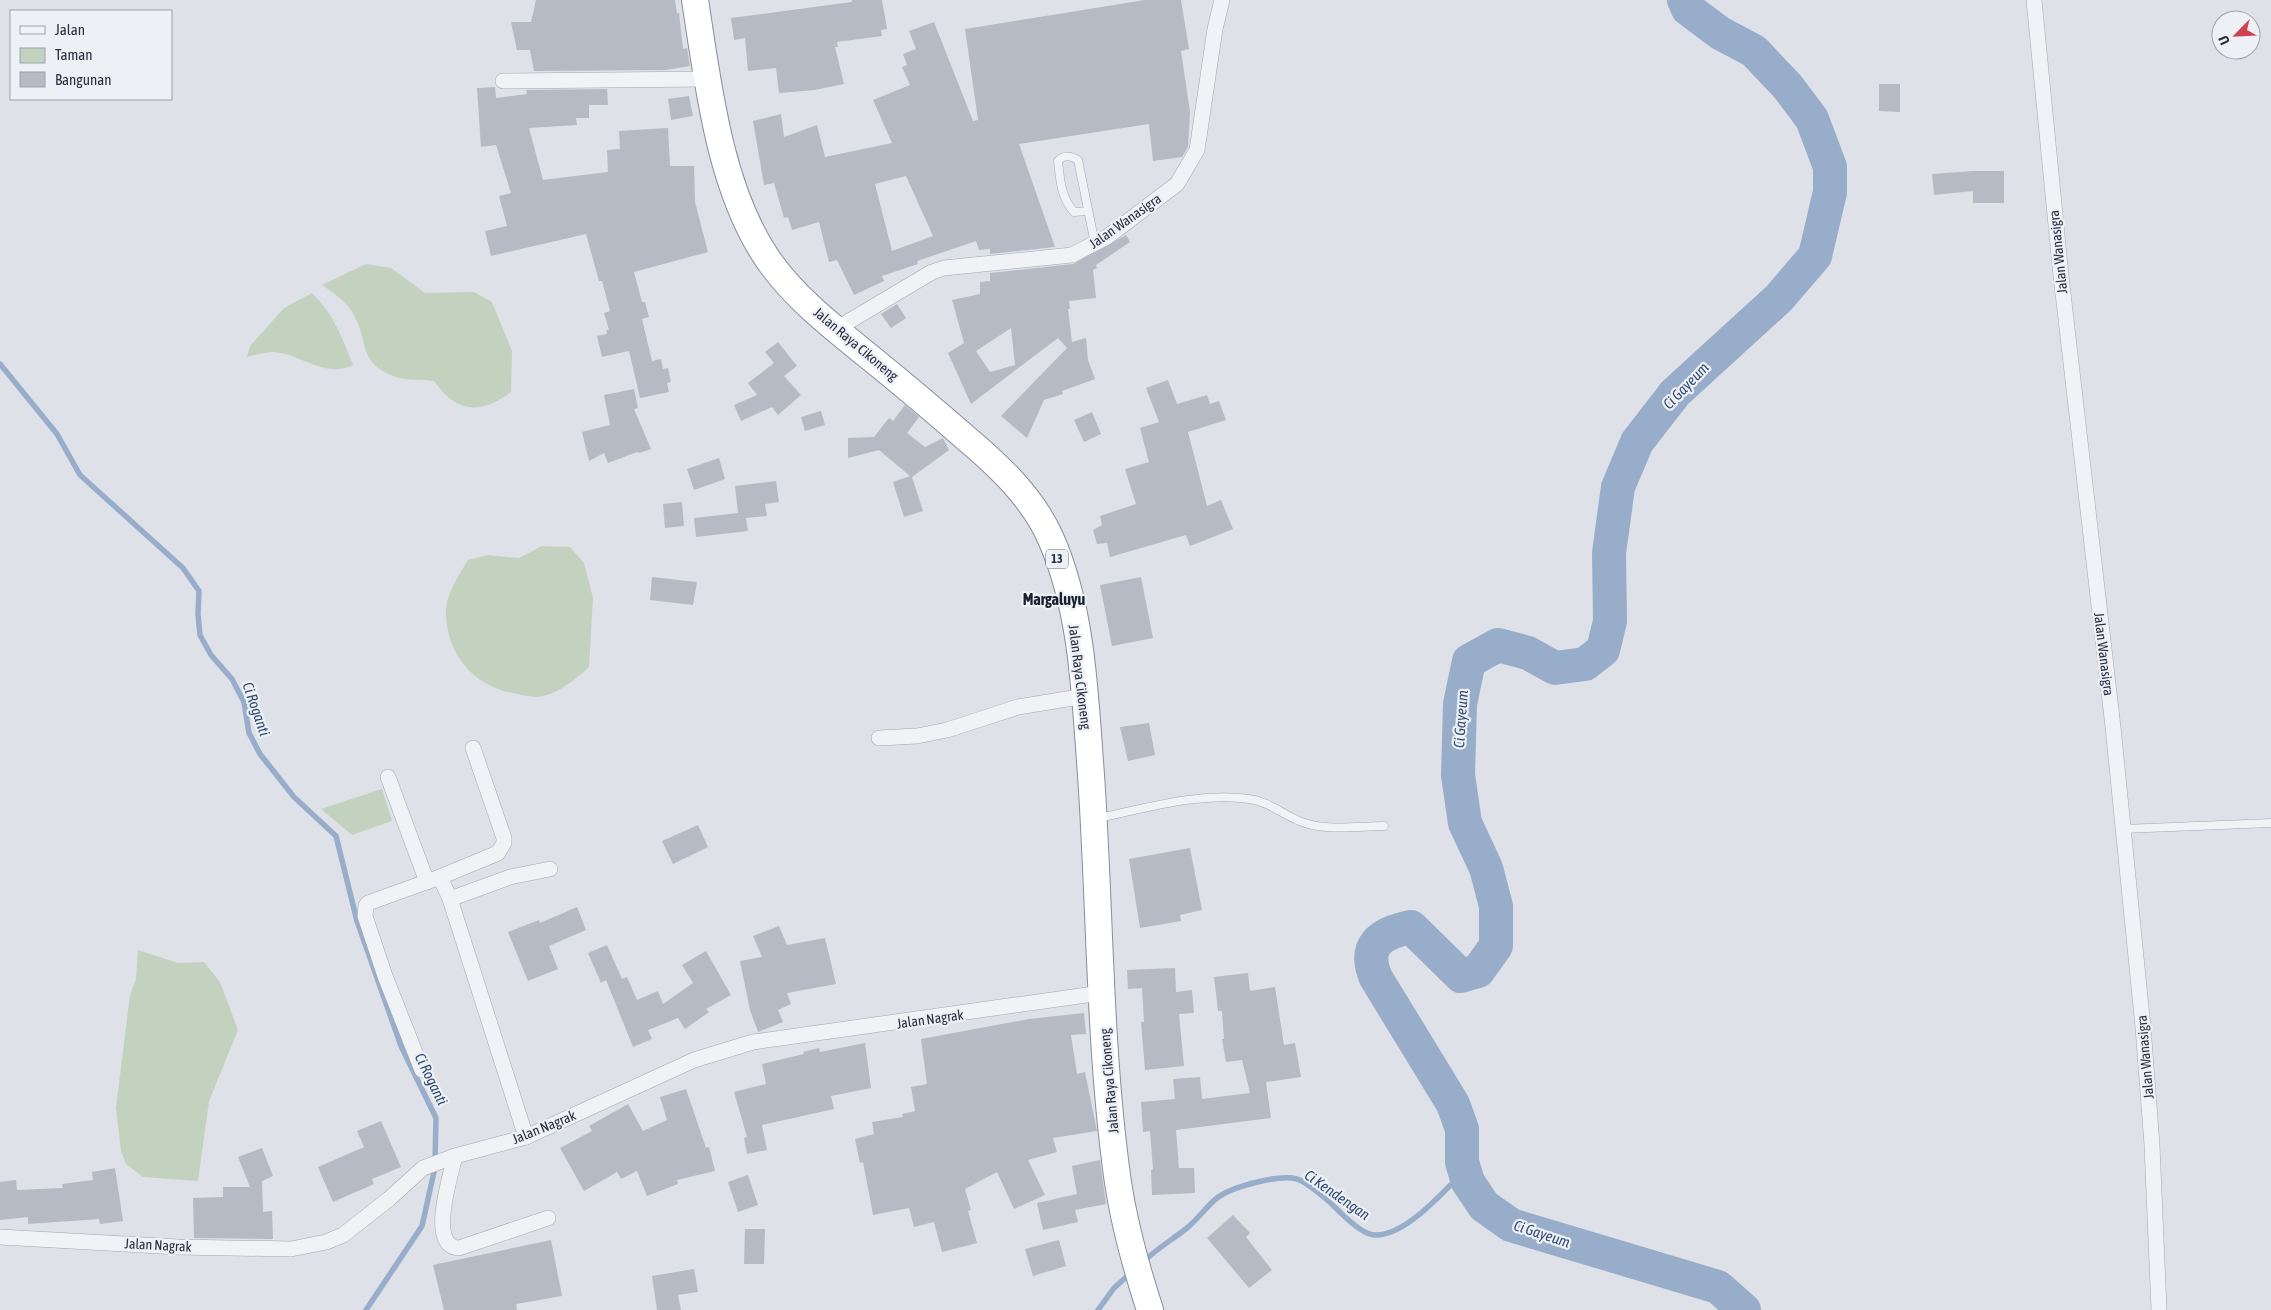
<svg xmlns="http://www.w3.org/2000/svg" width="2271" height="1310" viewBox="0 0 2271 1310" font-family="'Asap Condensed',sans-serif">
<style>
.green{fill:#c2d2bf}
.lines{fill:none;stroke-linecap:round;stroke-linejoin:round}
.stream{stroke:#98adc9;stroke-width:5.5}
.river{stroke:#98adc9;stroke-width:34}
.building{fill:#b5bac4;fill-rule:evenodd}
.service-casing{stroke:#a3a8b2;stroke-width:9}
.minor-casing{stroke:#a3a8b2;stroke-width:16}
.trunk-casing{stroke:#858e9e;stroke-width:28}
.service{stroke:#f0f2f6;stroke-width:8}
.minor{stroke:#f0f2f6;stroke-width:15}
.trunk{stroke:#fff;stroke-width:26}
.labels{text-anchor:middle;stroke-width:4.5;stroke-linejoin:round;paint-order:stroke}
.shield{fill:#edf0f5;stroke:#626876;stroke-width:1}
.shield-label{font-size:12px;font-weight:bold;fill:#272e3f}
.street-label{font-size:14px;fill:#272e3f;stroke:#edf0f5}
.water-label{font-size:15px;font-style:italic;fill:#304b73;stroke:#edf0f5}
.quarter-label{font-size:16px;font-weight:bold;fill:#191f2f;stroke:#edf0f5}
</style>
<rect width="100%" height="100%" fill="#dee1e8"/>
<g class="green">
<path d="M366 264 391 268 425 293 474 292 492 302 512 351 511 392C480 415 457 413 434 381 423 379 406 381 396 377 358 363 369 345 355 317 348 302 335 294 322 285Z"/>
<path d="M312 293C334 315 342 337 353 365 325 379 302 354 274 352 266 352 255 355 247 357L250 346 284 308Z"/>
<path d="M542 546 570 547 584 563 593 598 589 667C576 679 557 695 537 697 531 697 524 695 518 694 477 688 449 659 446 617 444 597 458 577 468 560L488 555 519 558Z"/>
<polygon points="382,789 392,821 352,835 321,809"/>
<polygon points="138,950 178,963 204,962 220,982 238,1030 209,1101 198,1181 143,1177 126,1164 121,1151 116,1108 130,995 136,979"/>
</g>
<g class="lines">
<g class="stream">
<polyline points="0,364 57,434 80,475 183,568 199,591 198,614 200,635 211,655 232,679 244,702 249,733 260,754 294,797 336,836 357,921 401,1046 436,1118 435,1160"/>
<path d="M1142 1263C1156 1249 1172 1240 1187 1228 1198 1219 1206 1207 1217 1198 1231 1187 1279 1174 1297 1179 1307 1182 1317 1192 1325 1198 1337 1208 1359 1234 1374 1235 1405 1237 1444 1191 1465 1170"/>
<polyline points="366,1310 422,1226 434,1172"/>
<polyline points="1098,1310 1114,1288 1132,1272"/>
</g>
<path class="river" d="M1684 0 1688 9 1720 33 1754 51 1788 87 1812 119 1830 167V192L1815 256 1779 298 1675 393 1637 442 1618 487 1609 553 1610 621 1603 650 1585 664 1555 668 1528 653 1498 645 1469 661 1460 704 1458 775 1465 823 1486 868 1496 906V946L1478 971 1461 976 1411 927C1381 933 1362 945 1376 978L1453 1104 1462 1129V1162L1468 1182 1484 1206 1511 1225 1718 1287 1744 1310"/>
</g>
<g class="building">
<polygon points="536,0 675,0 677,13 679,13 683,49 687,48 690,66 665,70 534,71 530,50 517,50 511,22 531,22"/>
<polygon points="852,0 882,0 887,29 881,30 882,36 837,42 838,47 835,47 844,84 815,90 779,93 776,68 748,71 745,38 734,40 731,18 852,2"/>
<path d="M1145 0H1181L1189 49 1181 51 1190 112 1188 147 1182 157 1153 161 1149 124 1019 144 1055 247 990 254V249L979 250 976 241 917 261 918 264 882 276 884 281 854 295 837 260 829 262 819 222 792 230 788 217 784 218 774 183 764 185 753 121 781 114 784 137 817 125 825 157 892 143 873 100 910 85 902 67 907 65 903 54 916 49 909 31 934 22 973 121 978 120 965 29ZM906 176 933 236 892 251 875 184Z"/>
<polygon points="1879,84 1900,84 1900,112 1879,111"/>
<polygon points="495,87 496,98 527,94 526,90 607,89 608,105 589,105 589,118 576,118 577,125 529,128 543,180 608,172 607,150 620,149 619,131 668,128 670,166 694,166 695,202 708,252 634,272 642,302 645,302 649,317 642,319 652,361 661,359 663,369 668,368 671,382 667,383 669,392 640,398 629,351 602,357 597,336 607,334 606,330 609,330 604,313 610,311 602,281 599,281 586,234 491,256 485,231 507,226 499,196 511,193 496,145 481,147 477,88"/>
<polygon points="689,96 693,116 671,120 668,99"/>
<polygon points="1973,171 2004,171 2004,203 1973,203 1973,191 1934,195 1932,174"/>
<path d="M1126 235 1130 242 1096 265 1097 268 1093 270 1096 298 1069 301 1070 309H1068L1072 342 1086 338 1088 360 1095 379 1062 391 1063 394 1044 400 1027 438 1001 416 1067 348 1058 338 971 404 948 353 964 343 952 300 980 294V282L990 281V273L1073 264ZM1011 328 1015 365 990 372 976 351Z"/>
<polygon points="897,304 906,318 891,328 881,314"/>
<polygon points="778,342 797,366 784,376 801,395 778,415 772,407 741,421 734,405 757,395 748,383 774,363 765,352"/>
<polygon points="1168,380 1177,404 1207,395 1210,404 1219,401 1226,420 1188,432 1207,506 1221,500 1233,529 1190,546 1186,535 1110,557 1107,543 1097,544 1093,530 1102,525 1100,516 1136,504 1125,469 1149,462 1140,428 1159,422 1146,388"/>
<polygon points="634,389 638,408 634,409 651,449 640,453 637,452 608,463 604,453 589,461 582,432 610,425 604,395"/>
<polygon points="905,405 919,417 907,433 925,447 943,438 949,450 912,477 923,511 904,517 893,482 910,476 879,450 848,458 848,438 874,437 889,418 893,421"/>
<polygon points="821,411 825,425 805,431 801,417"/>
<polygon points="1092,412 1101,434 1084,442 1074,420"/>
<polygon points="719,458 725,479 694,490 687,469"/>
<polygon points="776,481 779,502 765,504 767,516 746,518 748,531 696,537 694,518 738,513 735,486"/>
<polygon points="682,502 684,526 665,528 663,504"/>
<polygon points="652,577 697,582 693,605 650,600"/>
<polygon points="1141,577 1153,638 1112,646 1100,585"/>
<polygon points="1149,723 1155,755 1128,761 1120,727"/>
<polygon points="698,825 708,847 673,864 662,841"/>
<polygon points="1190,848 1202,910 1180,915 1181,921 1140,928 1129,859"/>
<polygon points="577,907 586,930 549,946 558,969 528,981 508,932 539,920 540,923"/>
<polygon points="779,926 787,945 825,938 836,984 787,993 791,1004 778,1010 783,1022 758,1032 750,1010 740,961 762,957 753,936"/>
<polygon points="607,945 622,979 627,977 637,1000 658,991 663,1004 693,983 682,965 706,951 731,995 706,1009 709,1012 685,1029 678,1018 648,1030 652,1039 633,1047 606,980 601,983 588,953"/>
<polygon points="1175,968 1176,992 1192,990 1194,1013 1179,1014 1184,1066 1145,1070 1141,1022 1144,1022 1142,988 1128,989 1127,970"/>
<polygon points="1248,973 1250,991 1275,987 1284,1045 1295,1043 1301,1077 1266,1082 1271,1118 1176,1130 1179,1168 1194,1168 1195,1193 1152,1195 1151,1170 1153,1169 1150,1131 1143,1132 1141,1102 1175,1099 1173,1079 1200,1077 1202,1099 1250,1093 1242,1060 1226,1062 1222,1039 1224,1039 1222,1011 1218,1011 1214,977"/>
<polygon points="1084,1013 1086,1034 1071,1035 1077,1074 1085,1072 1097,1131 1053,1138 1057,1152 1028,1160 1045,1195 1014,1209 997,1172 965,1189 971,1210 968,1211 977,1243 942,1252 934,1222 914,1227 909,1208 873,1215 863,1162 860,1163 855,1139 874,1134 872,1122 903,1117 902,1114 915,1111 911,1087 927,1084 921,1039 1029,1019"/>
<polygon points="865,1043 871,1088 831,1096 834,1109 762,1125 767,1150 747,1154 744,1138 747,1137 734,1092 766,1084 762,1064 804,1054 803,1052 819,1048 820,1052"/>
<polygon points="686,1089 706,1148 709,1147 715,1171 677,1180 678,1184 647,1196 637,1171 621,1179 617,1172 584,1191 560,1148 592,1131 589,1126 628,1104 643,1131 667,1120 660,1097"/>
<polygon points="381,1121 401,1167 372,1179 374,1184 333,1202 318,1167 364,1147 357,1131"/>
<polygon points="262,1148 273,1176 262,1181 263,1212 272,1211 273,1239 194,1238 193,1198 223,1197 223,1187 250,1187 238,1157"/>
<polygon points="1100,1160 1106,1204 1075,1210 1078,1222 1043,1230 1037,1203 1077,1194 1072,1166"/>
<polygon points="115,1168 123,1221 100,1224 99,1219 28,1224 28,1217 0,1220 0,1182 16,1180 17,1190 63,1188 62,1184 93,1180 92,1172"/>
<polygon points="748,1175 758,1205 738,1212 728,1182"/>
<polygon points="1233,1215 1250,1233 1246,1237 1272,1270 1249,1288 1207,1238"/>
<polygon points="745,1229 765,1229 764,1264 744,1264"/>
<polygon points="551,1240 562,1296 516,1304 517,1310 444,1310 433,1265"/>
<polygon points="1059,1240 1066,1266 1033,1276 1025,1249"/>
<polygon points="694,1269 698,1292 678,1295 681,1310 657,1310 652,1276"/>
</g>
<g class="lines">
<g class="service-casing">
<g id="service">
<path d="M1088 211 1074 212C1061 198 1060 179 1058 161 1064 154 1071 156 1078 160L1095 244"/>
<path d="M1098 818C1147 808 1199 792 1249 799 1267 801 1281 813 1297 820 1322 832 1357 826 1384 826"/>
<polyline points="2123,829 2271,823"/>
</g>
</g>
<g class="minor-casing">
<g id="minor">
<polyline points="2034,0 2061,276 2113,727 2143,1027 2152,1145 2159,1310"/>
<polyline points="503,81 707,79"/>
<polyline points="836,329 932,272 944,268 1072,255 1107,237 1177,184 1197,150 1215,29 1222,0"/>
<polyline points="879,738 917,736 947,730 1018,707 1085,696"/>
<polyline points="388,777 427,882"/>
<polyline points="440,877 450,899 526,1137"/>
<polyline points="450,899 510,877 550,869"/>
<polyline points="422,1070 385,976 365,916 366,906 368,903 440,877 498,853 504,843 504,838 473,748"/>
<path d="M455 1156C451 1175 427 1247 459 1248L548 1218"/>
<polyline points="0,1237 178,1247 291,1249 326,1242 343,1235 389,1199 423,1168 455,1156 526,1137 694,1060 753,1042 1101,993"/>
</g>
</g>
<g class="trunk-casing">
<path id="trunk" d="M695 0C708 83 719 187 767 258 794 298 835 329 872 359 904 385 936 412 967 439 1000 467 1033 498 1051 539 1083 612 1085 697 1091 775 1100 906 1099 1038 1116 1168 1122 1217 1135 1264 1150 1310"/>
</g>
<use href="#service" class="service"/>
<use href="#minor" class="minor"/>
<use href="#trunk" class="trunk"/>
</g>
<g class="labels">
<rect class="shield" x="1046" y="549.5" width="22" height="19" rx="4"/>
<g class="shield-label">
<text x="1057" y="563">13</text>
</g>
<g class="street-label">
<text transform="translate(1125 221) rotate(-35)" y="5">Jalan Wanasigra</text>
<text transform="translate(2058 252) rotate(-96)" y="5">Jalan Wanasigra</text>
<text transform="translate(856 344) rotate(40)" y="5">Jalan Raya Cikoneng</text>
<text transform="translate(2104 654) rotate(83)" y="5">Jalan Wanasigra</text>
<text transform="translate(1080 677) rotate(83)" y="5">Jalan Raya Cikoneng</text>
<text transform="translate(930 1019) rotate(-8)" y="5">Jalan Nagrak</text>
<text transform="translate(2145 1057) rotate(-95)" y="5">Jalan Wanasigra</text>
<text transform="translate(1109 1081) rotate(-95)" y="5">Jalan Raya Cikoneng</text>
<text transform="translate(544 1127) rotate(-22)" y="5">Jalan Nagrak</text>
<text transform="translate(158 1245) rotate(3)" y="5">Jalan Nagrak</text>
</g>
<g class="water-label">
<text transform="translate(1686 386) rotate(-46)" y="5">Ci Gayeum</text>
<text transform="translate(256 709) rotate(71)" y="5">Ci Roganti</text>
<text transform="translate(1461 719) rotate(-86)" y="5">Ci Gayeum</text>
<text transform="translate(431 1079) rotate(64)" y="5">Ci Roganti</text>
<text transform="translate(1337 1195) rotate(35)" y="5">Ci Kendengan</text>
<text transform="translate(1542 1234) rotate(18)" y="5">Ci Gayeum</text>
</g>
<g class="quarter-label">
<text x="1054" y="605">Margaluyu</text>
</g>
</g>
<rect x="10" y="10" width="162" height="90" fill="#edf0f5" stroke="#9ea2ac"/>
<rect x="20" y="26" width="25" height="8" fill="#f0f2f6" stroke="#9ea2ac"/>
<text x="55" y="35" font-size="15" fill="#272e3f">Jalan</text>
<rect x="20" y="48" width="25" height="15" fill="#c2d2bf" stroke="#9ea2ac"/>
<text x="55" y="60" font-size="15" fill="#272e3f">Taman</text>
<rect x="20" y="72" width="25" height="15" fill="#b5bac4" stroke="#9ea2ac"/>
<text x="55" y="85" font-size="15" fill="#272e3f">Bangunan</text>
<g transform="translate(2236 35) rotate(246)"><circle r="24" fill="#edf0f5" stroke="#9ea2ac"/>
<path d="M0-4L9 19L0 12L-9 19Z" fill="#d0404e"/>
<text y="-8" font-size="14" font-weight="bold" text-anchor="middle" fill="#272e3f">U</text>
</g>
</svg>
